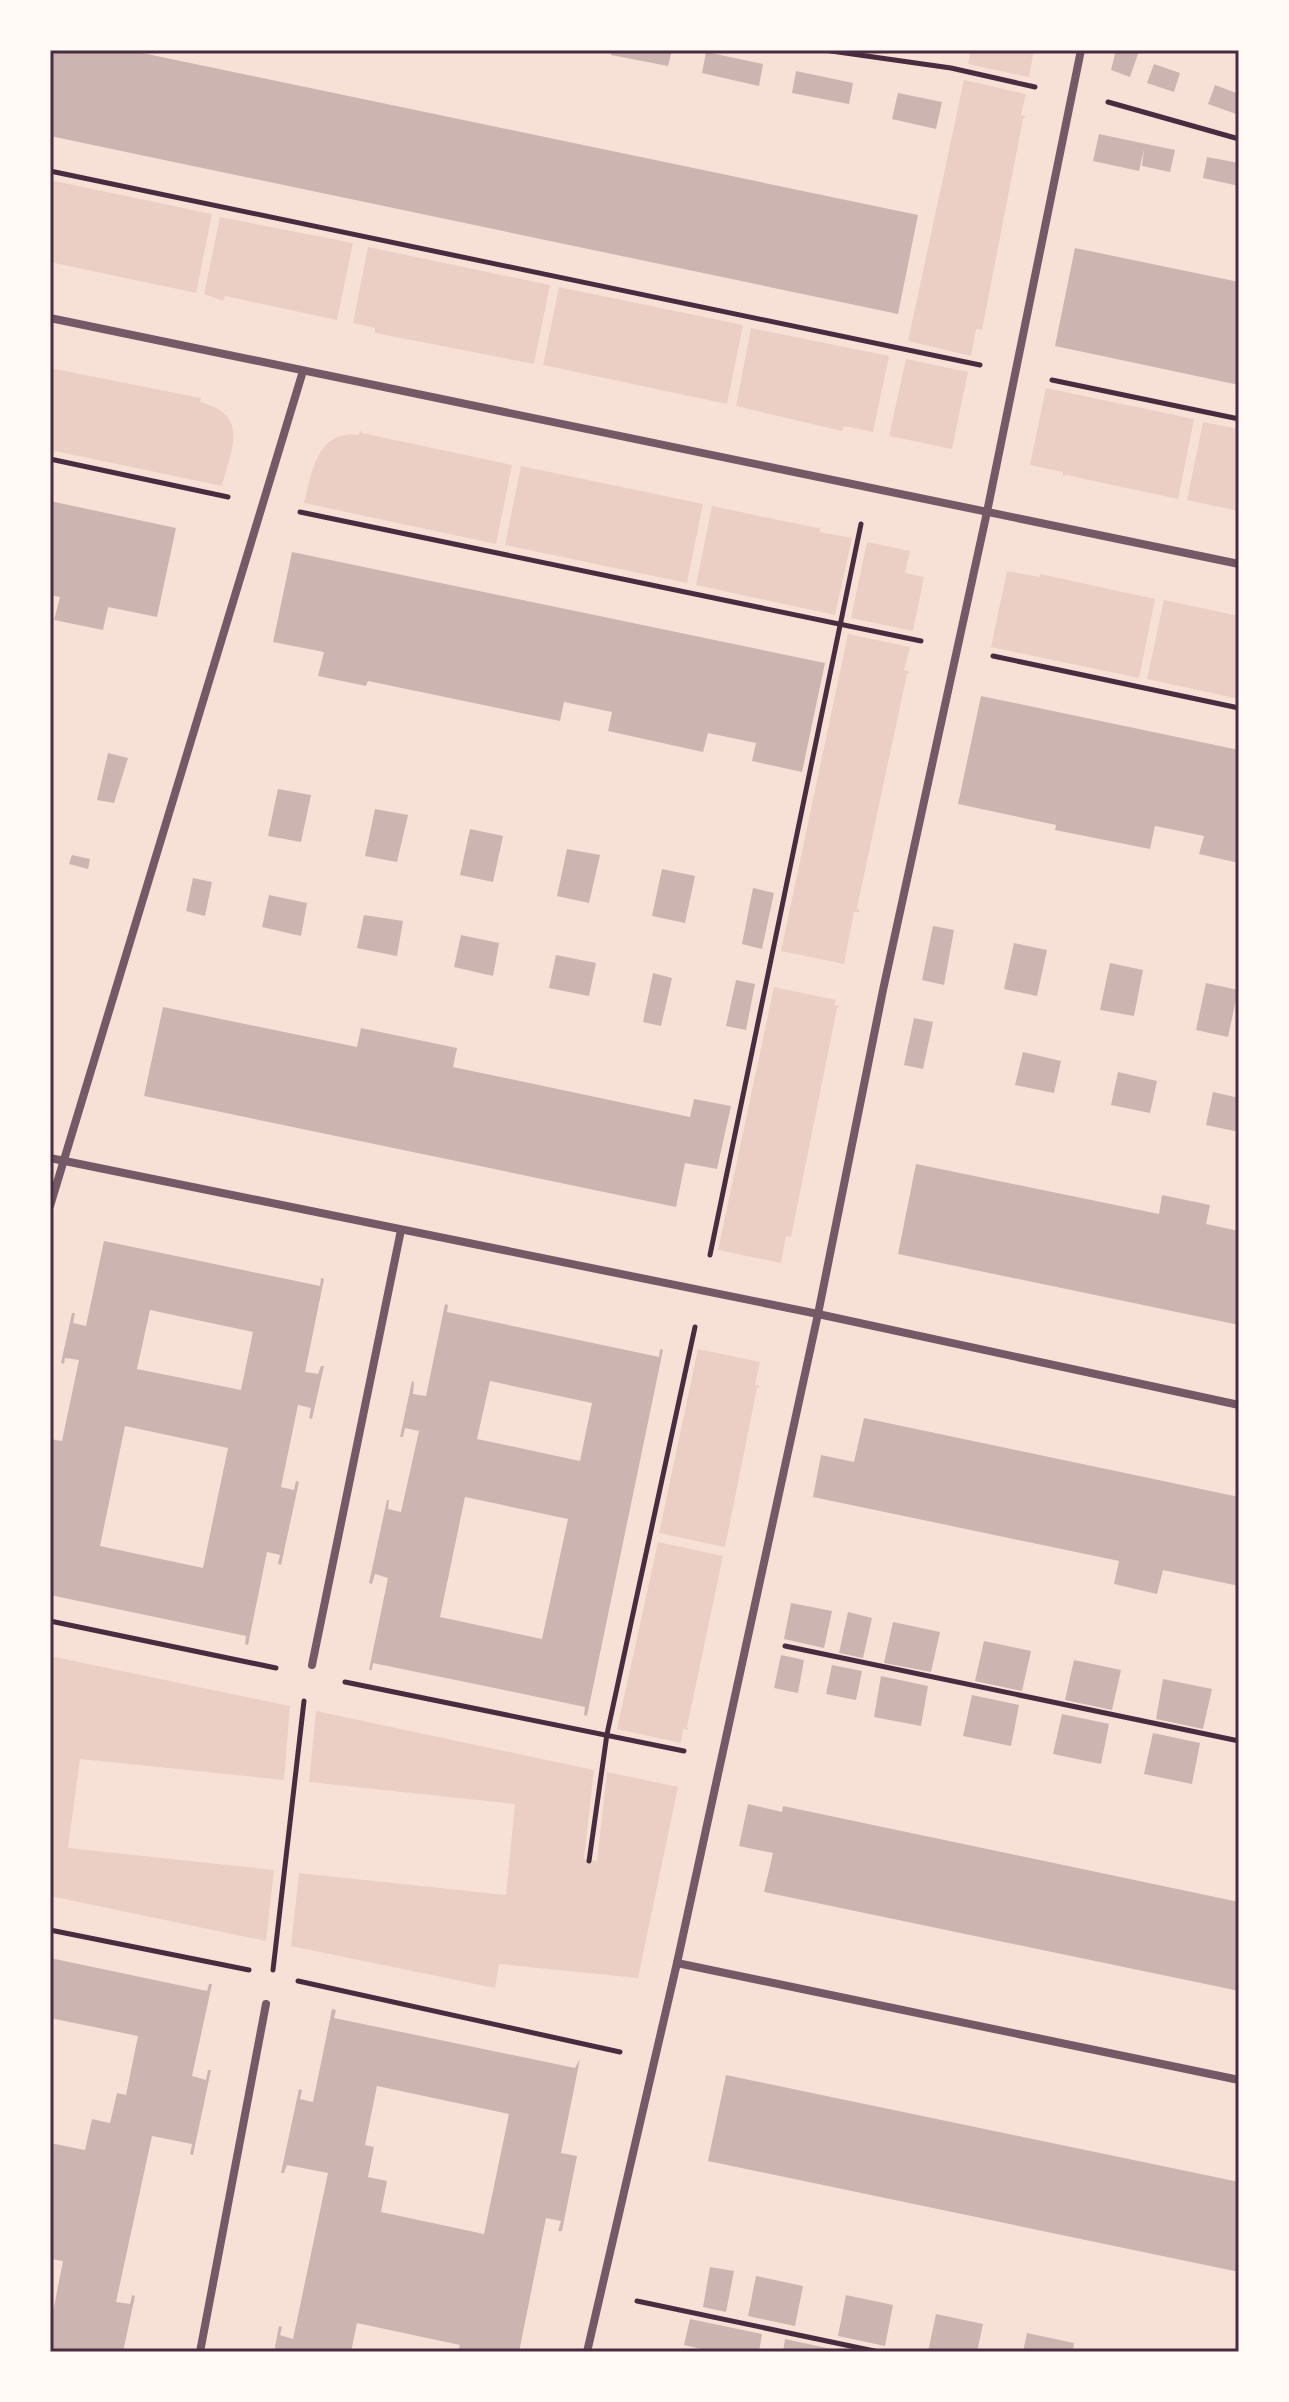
<svg xmlns="http://www.w3.org/2000/svg" width="1289" height="2402" viewBox="0 0 1289 2402" font-family="Jost,sans-serif">
<style>
.green{fill:#ebcfc5}
.building{fill:#ccb4b1;fill-rule:evenodd}
.lines{fill:none;stroke-linecap:round;stroke-linejoin:round}
.path{stroke:#4a2c40;stroke-width:5}
.minor{stroke:#755966;stroke-width:8}
.neatline{fill:none;stroke:#4a2c40;stroke-width:3}
</style>
<rect width="100%" height="100%" fill="#f7e1d7"/>
<g class="green">
<polygon points="971,50 1034,50 1029,77 968,64"/>
<polygon points="964,80 1026,94 1021,115 1026,116 1023,119 982,330 976,329 971,356 908,341"/>
<polygon points="50,180 212,214 196,293 50,262"/>
<polygon points="220,217 353,243 337,320 225,296 223,301 204,294"/>
<polygon points="368,247 550,285 534,364 375,333 375,328 353,323"/>
<polygon points="559,287 743,325 727,404 543,365"/>
<polygon points="751,328 889,356 873,432 844,426 842,431 736,406"/>
<polygon points="906,359 968,372 952,449 889,436"/>
<path d="M50 368 201 398 200 402C250 415 232 448 222 486L50 450Z"/>
<polygon points="1046,388 1194,419 1178,499 1066,475 1063,477 1063,472 1030,465"/>
<polygon points="1203,422 1239,429 1239,511 1187,500"/>
<path d="M360 430 362 433 512 465 496 544 304 503C312 472 317 429 359 435Z"/>
<polygon points="521,466 703,504 687,583 505,545"/>
<polygon points="712,506 817,528 820,527 820,532 852,538 835,615 696,585"/>
<polygon points="867,542 910,551 905,573 924,577 913,631 851,618"/>
<polygon points="1007,571 1039,577 1040,574 1155,599 1139,678 991,647"/>
<polygon points="1164,600 1239,616 1239,699 1147,679"/>
<polygon points="848,634 910,647 904,670 911,672 907,674 857,908 860,912 854,912 844,964 781,951"/>
<polygon points="774,987 836,1000 834,1005 840,1006 837,1008 791,1237 786,1236 781,1263 718,1250"/>
<polygon points="698,1349 760,1362 755,1385 760,1386 757,1388 725,1547 659,1533"/>
<polygon points="658,1542 723,1556 687,1727 689,1730 683,1729 681,1743 617,1729"/>
<polygon points="50,1656 290,1706 284,1780 80,1759 68,1848 274,1870 266,1941 50,1896"/>
<polygon points="316,1711 594,1770 584,1859 597,1861 607,1772 678,1787 638,1978 499,1964 495,1988 291,1946 299,1873 506,1895 515,1804 309,1782"/>
</g>
<g class="building">
<polygon points="50,50 128,50 918,215 898,314 50,136"/>
<polygon points="612,50 672,50 668,66 611,55"/>
<polygon points="1116,50 1139,51 1130,77 1111,70"/>
<polygon points="706,52 763,64 759,86 702,73"/>
<polygon points="1154,64 1180,73 1174,92 1147,83"/>
<polygon points="796,71 853,83 849,104 792,93"/>
<polygon points="1215,85 1239,94 1239,115 1208,104"/>
<polygon points="898,93 942,102 936,129 892,119"/>
<polygon points="1099,134 1175,150 1170,172 1142,166 1144,149 1139,171 1093,161"/>
<polygon points="1207,157 1239,163 1239,186 1203,178"/>
<polygon points="1075,248 1239,282 1239,385 1055,346"/>
<polygon points="50,501 176,528 157,617 108,607 103,630 54,620 60,597 50,595"/>
<polygon points="292,552 825,663 802,772 752,761 756,743 708,733 703,752 608,731 612,712 564,702 560,721 368,681 366,686 318,676 324,652 273,642"/>
<polygon points="981,696 1239,750 1239,863 1199,854 1204,836 1155,826 1150,849 1055,830 1056,825 958,804"/>
<polygon points="108,753 128,758 114,803 97,800"/>
<polygon points="278,789 311,795 301,842 268,836"/>
<polygon points="375,809 408,815 397,862 365,856"/>
<polygon points="470,829 503,836 493,882 460,875"/>
<polygon points="567,849 600,855 589,903 557,896"/>
<polygon points="72,855 90,859 88,869 69,864"/>
<polygon points="662,869 695,876 685,923 652,916"/>
<polygon points="193,878 212,882 205,916 186,911"/>
<polygon points="753,888 774,893 762,949 742,944"/>
<polygon points="269,895 307,903 301,936 262,927"/>
<polygon points="364,915 403,921 397,956 357,948"/>
<polygon points="933,926 954,930 944,985 922,980"/>
<polygon points="461,935 499,943 493,976 454,967"/>
<polygon points="1014,943 1047,950 1037,996 1004,989"/>
<polygon points="556,955 596,963 589,996 549,988"/>
<polygon points="1110,963 1143,970 1134,1016 1100,1010"/>
<polygon points="653,973 672,978 661,1026 643,1022"/>
<polygon points="736,980 755,984 746,1030 726,1026"/>
<polygon points="1206,983 1238,990 1228,1037 1196,1030"/>
<polygon points="163,1007 357,1047 361,1028 457,1048 453,1067 690,1117 694,1099 731,1106 717,1169 685,1163 676,1207 144,1096"/>
<polygon points="914,1018 933,1022 923,1069 904,1065"/>
<polygon points="1023,1052 1061,1061 1054,1093 1015,1085"/>
<polygon points="1118,1072 1157,1081 1150,1113 1111,1105"/>
<polygon points="1213,1092 1239,1098 1239,1132 1206,1125"/>
<polygon points="916,1164 1159,1214 1162,1195 1210,1205 1206,1224 1239,1231 1239,1325 898,1254"/>
<path d="M104 1241 320 1286 321 1278 324 1279 305 1372 318 1374 321 1366H324L312 1419 309 1418 311 1408 298 1405 281 1487 294 1490 296 1481 299 1482 281 1565 278 1564 280 1555 267 1552 248 1645 245 1644 246 1636 50 1595V1439L62 1441 79 1360 65 1358 64 1364 61 1363 72 1313H75L73 1323 86 1326ZM150 1310 253 1332 241 1390 137 1369ZM125 1426 228 1448 203 1568 100 1546Z"/>
<path d="M445 1304 448 1305 447 1312 659 1357 660 1349 663 1350 587 1716 584 1715 585 1707 480 1685 373 1663 372 1670H369L388 1578 375 1574 372 1584 369 1583 387 1500H389L388 1509 401 1512 419 1431 405 1428 403 1437H400L412 1381 414 1382 413 1394 426 1396ZM490 1381 592 1403 580 1461 477 1439ZM465 1497 568 1519 542 1639 440 1617Z"/>
<polygon points="864,1418 1239,1497 1239,1586 1163,1570 1157,1594 1114,1584 1119,1561 813,1497 821,1455 854,1462"/>
<polygon points="791,1603 832,1611 824,1648 784,1639"/>
<polygon points="848,1612 872,1618 863,1658 839,1653"/>
<polygon points="893,1622 940,1632 931,1672 884,1663"/>
<polygon points="984,1641 1031,1651 1022,1691 975,1681"/>
<polygon points="781,1655 804,1660 798,1693 774,1688"/>
<polygon points="1074,1660 1121,1670 1112,1710 1065,1700"/>
<polygon points="832,1665 862,1671 856,1700 826,1694"/>
<polygon points="881,1676 928,1686 921,1726 874,1717"/>
<polygon points="1163,1679 1212,1689 1203,1729 1156,1719"/>
<polygon points="972,1695 1019,1705 1011,1746 963,1736"/>
<polygon points="1062,1714 1109,1724 1101,1764 1053,1754"/>
<polygon points="1153,1733 1200,1743 1192,1784 1144,1774"/>
<polygon points="748,1804 782,1812 783,1806 1239,1902 1239,1991 764,1892 773,1853 739,1846"/>
<polygon points="50,1958 207,1991 209,1984 212,1984 192,2076 206,2080 208,2070 211,2070 193,2155 190,2154 192,2144 152,2136 116,2302 130,2304 132,2295 135,2296 123,2352 50,2352 50,2327 63,2261 50,2259 50,2143 85,2150 92,2119 110,2123 117,2093 126,2095 138,2036 50,2018"/>
<path d="M332 2009 336 2010 334 2018 575 2068 580 2059 561 2153 577 2156 562 2231H558L561 2221 546 2218 519 2352H458L460 2345 357 2323 351 2352H274L279 2326 282 2327 280 2335 293 2339 328 2173 287 2165 284 2173H281L299 2089 302 2090 300 2099 313 2102ZM377 2086 509 2114 484 2234 381 2212 387 2181 368 2177 374 2147 365 2145Z"/>
<polygon points="726,2075 1239,2182 1239,2272 708,2161"/>
<polygon points="710,2267 734,2271 726,2312 703,2307"/>
<polygon points="756,2276 803,2286 795,2326 748,2316"/>
<polygon points="846,2295 893,2305 885,2346 838,2336"/>
<polygon points="936,2314 983,2324 977,2352 928,2352"/>
<polygon points="690,2319 762,2334 759,2352 715,2352 684,2345"/>
<polygon points="1027,2333 1074,2343 1073,2352 1023,2352"/>
<polygon points="785,2339 841,2351 841,2352 783,2352"/>
</g>
<g class="lines">
<g class="path">
<polyline points="824,50 951,68 1035,87"/>
<polyline points="1108,102 1239,139"/>
<polyline points="50,171 980,365"/>
<polyline points="1052,380 1239,419"/>
<polyline points="50,459 228,497"/>
<polyline points="300,512 921,641"/>
<polyline points="993,656 1239,708"/>
<polyline points="710,1255 861,524"/>
<polyline points="50,1621 276,1668"/>
<polyline points="785,1646 1239,1741"/>
<polyline points="345,1682 684,1751"/>
<polyline points="589,1861 607,1734 695,1327"/>
<polyline points="50,1930 249,1970"/>
<polyline points="273,1970 304,1701"/>
<polyline points="298,1981 620,2052"/>
<polyline points="637,2301 879,2352"/>
</g>
<g class="minor">
<polyline points="50,318 1239,564"/>
<polyline points="50,1158 818,1314 1239,1405"/>
<polyline points="50,1206 303,371"/>
<polyline points="312,1665 401,1230"/>
<polyline points="677,1963 1239,2080"/>
<polyline points="200,2352 266,2004"/>
<polyline points="587,2352 677,1963 818,1314 883,990 987,512 1081,50"/>
</g>
</g>
<rect width="1289" height="2402" fill="none" stroke="#fffaf5" stroke-width="104"/>
<rect x="52" y="52" width="1185" height="2298" class="neatline"/>
</svg>
